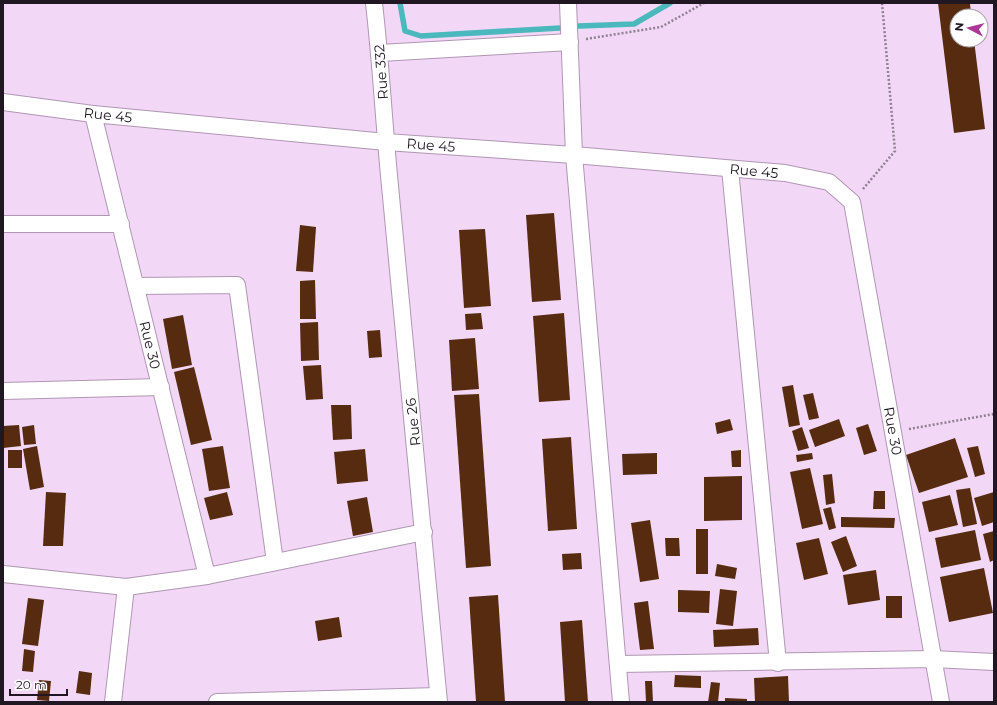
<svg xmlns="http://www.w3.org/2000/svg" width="997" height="705" viewBox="0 0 997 705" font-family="Montserrat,sans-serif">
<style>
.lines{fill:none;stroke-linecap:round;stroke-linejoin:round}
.stream{stroke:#4ab8bc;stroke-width:5.5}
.building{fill:#562b0f}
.minor-casing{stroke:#af96b3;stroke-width:18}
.path{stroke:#917f94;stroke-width:2.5;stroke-dasharray:2 2;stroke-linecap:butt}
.minor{stroke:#fff;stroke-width:16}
.labels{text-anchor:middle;stroke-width:4;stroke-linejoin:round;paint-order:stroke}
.street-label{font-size:14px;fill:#201722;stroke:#fff}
</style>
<rect width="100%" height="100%" fill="#f2d8f6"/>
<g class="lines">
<g class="stream">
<polyline points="400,3 405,31 421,36 560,28"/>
<polyline points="579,26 634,24 670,3"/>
</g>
</g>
<g class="building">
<polygon points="938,3 970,3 971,16 957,16 957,40 974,40 985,129 954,133"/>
<polygon points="554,213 561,300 532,302 526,215"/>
<polygon points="300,225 316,227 313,272 296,271"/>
<polygon points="485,229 491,306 464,308 459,230"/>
<polygon points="315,280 316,319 300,319 300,281"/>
<polygon points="481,313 483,329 466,330 465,314"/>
<polygon points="564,313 570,400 539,402 533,316"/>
<polygon points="183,315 192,365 172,369 163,319"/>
<polygon points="318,322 319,360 301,361 300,323"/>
<polygon points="380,330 382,357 369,358 367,331"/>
<polygon points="475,338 479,389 452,391 449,340"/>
<polygon points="321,365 323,399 306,400 303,366"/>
<polygon points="194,367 212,440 191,445 174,372"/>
<polygon points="793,385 800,425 789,427 782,387"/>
<polygon points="813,393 819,418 809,420 803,395"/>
<polygon points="479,394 491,566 466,568 454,395"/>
<polygon points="331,405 351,405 352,439 333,440"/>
<polygon points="730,419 733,430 717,434 715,423"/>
<polygon points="839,419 845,436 815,447 809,430"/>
<polygon points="868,424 877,451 864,455 856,428"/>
<polygon points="19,425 21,446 3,448 3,426"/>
<polygon points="34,425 36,444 24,445 22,427"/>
<polygon points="802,427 809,448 798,451 792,431"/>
<polygon points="571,437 577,529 548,531 542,439"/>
<polygon points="955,438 968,477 919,493 906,455"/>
<polygon points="37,446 44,487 30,490 23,449"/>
<polygon points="223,446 230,488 209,491 202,449"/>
<polygon points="978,446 985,474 975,477 967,448"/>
<polygon points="365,449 368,481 337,484 334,452"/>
<rect x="8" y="450" width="14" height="18"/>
<polygon points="741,450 741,467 732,467 731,451"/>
<polygon points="657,453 657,474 623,475 622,454"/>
<polygon points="812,453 813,459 797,462 796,455"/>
<polygon points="810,468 823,524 802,529 790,472"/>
<polygon points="832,474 835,503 826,505 823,475"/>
<polygon points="742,476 742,520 704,521 704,477"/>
<polygon points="970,488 977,524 963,527 956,490"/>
<polygon points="874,491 885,491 885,509 873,509"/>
<polygon points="46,492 66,493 63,546 43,546"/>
<polygon points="227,492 233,515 210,520 204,498"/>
<polygon points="994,492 994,522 982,526 974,498"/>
<polygon points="950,495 958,525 929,532 922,502"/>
<polygon points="367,497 373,532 353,536 347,501"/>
<polygon points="831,507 836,528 829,530 823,509"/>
<polygon points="841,517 895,518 894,528 841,527"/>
<polygon points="650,520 659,579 640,582 631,523"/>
<rect x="696" y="529" width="12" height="45"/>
<polygon points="975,530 981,560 941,568 935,538"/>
<polygon points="994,531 994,560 990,562 983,534"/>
<polygon points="846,536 857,566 843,572 831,542"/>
<polygon points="665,538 679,538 680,556 666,556"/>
<polygon points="819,538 828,574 804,580 796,543"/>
<polygon points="581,553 582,569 563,570 562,554"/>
<polygon points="717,564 737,568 735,579 715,576"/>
<polygon points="984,568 993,613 949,622 940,577"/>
<polygon points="876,570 880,600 848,605 843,575"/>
<polygon points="720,589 737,591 733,626 716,624"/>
<polygon points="678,590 710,591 709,613 678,612"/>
<polygon points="498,595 505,702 476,702 469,597"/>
<rect x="886" y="596" width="16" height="22"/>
<polygon points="28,598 44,600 38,646 22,644"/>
<polygon points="648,601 654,649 640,650 634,603"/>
<polygon points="339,617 342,637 318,641 315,621"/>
<polygon points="582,620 588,702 565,702 560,622"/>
<polygon points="758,628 759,645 714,647 713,630"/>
<polygon points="24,649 35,651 33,672 22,671"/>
<polygon points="79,671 92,673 90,695 76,693"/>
<polygon points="675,675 701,676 701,688 674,687"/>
<polygon points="788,676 789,702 755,702 754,678"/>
<polygon points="39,680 51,681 49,701 37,700"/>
<polygon points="645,681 652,681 653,702 646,702"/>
<polygon points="711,682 720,683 718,702 708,702"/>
<polygon points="725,698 747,699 747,702 725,702"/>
</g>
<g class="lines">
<g class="minor-casing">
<g id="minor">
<path d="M374 3C381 64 384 125 390 186 407 358 424 530 439 702"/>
<polyline points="568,3 574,155 621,702"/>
<polyline points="380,53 570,42"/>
<polyline points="3,102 93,114 386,142 574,155 785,173 829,182 852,202 941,702"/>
<polyline points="93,114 207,576"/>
<polyline points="730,169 778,663"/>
<polyline points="3,224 121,224"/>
<polyline points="136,286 237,285 275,562"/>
<polyline points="3,391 161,387"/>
<polyline points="3,574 126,587 207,576 424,532"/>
<polyline points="618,664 933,659 994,662"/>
<polyline points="113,702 126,587"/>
<polyline points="217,702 438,696"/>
</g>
</g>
<g class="path">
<polyline points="586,39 661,27 704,3"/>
<polyline points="863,189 895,151 882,3"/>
<polyline points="909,429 994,414"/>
</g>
<use href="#minor" class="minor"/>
</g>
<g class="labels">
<g class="street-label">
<text transform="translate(381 72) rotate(-94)" y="5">Rue 332</text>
<text transform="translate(108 115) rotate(6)" y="5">Rue 45</text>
<text transform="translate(431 145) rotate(4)" y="5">Rue 45</text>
<text transform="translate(754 171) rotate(5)" y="5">Rue 45</text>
<text transform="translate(150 345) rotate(76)" y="5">Rue 30</text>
<text transform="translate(413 422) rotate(-96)" y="5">Rue 26</text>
<text transform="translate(893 431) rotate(80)" y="5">Rue 30</text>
</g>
</g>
<rect width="997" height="705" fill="none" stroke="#201722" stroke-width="8"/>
<g transform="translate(969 28) rotate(277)"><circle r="19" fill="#ffffff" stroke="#a6a2a7"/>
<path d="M0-3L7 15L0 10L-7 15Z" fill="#aa3894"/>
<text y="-6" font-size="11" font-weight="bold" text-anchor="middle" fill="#201722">N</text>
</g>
<path d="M10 689v6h57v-6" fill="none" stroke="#201722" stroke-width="2"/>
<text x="16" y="689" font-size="12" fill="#201722" stroke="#ffffff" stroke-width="3" paint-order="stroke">20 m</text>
</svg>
